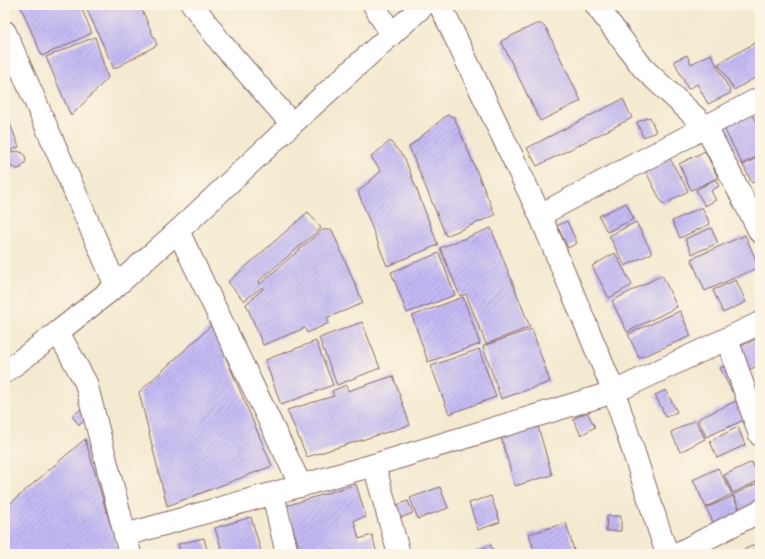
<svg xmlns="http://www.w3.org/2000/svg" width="765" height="559" viewBox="0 0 765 559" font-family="'IM FELL French Canon',serif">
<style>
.building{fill:url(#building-hatch)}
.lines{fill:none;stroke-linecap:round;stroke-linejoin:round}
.minor-casing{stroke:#866665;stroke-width:24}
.minor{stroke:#fff;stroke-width:22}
</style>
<defs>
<pattern id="building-hatch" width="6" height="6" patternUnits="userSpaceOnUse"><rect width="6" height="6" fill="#c3b9f5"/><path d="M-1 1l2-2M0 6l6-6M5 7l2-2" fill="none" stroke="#a096c7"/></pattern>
</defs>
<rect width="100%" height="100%" fill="#fcf5e5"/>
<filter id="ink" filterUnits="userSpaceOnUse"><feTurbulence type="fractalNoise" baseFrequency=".025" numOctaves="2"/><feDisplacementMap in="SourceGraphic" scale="8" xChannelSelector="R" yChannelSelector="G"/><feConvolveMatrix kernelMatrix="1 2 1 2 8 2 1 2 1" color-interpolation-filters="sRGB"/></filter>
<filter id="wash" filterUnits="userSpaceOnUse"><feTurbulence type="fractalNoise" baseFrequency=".012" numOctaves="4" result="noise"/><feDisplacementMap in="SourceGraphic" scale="16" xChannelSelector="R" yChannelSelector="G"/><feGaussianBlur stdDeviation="0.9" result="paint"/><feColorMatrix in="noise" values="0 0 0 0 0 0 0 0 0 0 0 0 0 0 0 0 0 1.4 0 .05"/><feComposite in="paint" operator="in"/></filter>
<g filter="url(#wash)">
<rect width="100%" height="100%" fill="#f4ead1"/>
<g id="blocks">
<g class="building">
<polygon points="20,5 80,5 92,33 42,56"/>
<polygon points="85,5 140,5 157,45 114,69"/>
<polygon points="536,24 541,24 546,28 581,101 540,121 501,41"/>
<polygon points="95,37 108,78 71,116 46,57"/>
<polygon points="760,40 760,75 734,90 718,64"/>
<polygon points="711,54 731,93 708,104 697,84 688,89 674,61 687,55 691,64"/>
<polygon points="623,99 632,118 537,166 527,148"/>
<polygon points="5,111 19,147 5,153 8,160 8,156 12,152 17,151 23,153 26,158 25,163 21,168 16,169 11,166 7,178 5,178"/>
<polygon points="751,112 760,129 760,155 742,164 723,126"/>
<polygon points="447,115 454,117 495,215 446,236 409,147"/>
<polygon points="650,117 656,132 643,137 637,122"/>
<polygon points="390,141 405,159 438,245 387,266 358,192 381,171 371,157"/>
<polygon points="705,151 718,178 691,190 679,164"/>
<polygon points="760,156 760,179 752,183 743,165"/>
<polygon points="669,157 688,191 663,205 645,170"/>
<polygon points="715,179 719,186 711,191 716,200 705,206 696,190"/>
<polygon points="626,203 634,219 607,232 599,216"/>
<polygon points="702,207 710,224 680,238 672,221"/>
<polygon points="308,212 321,228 259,281 260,284 322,230 332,230 363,303 327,318 329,323 307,333 305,328 263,345 246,304 263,289 262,287 244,301 228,282"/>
<polygon points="567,221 577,243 568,248 557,226"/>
<polygon points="636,222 652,253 625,266 609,236"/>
<polygon points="491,228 530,327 486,344 466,294 460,296 440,248"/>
<polygon points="711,228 718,243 692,254 685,239"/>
<polygon points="745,235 759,267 705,291 691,259"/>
<polygon points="439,253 455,295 407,313 391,272"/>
<polygon points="615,253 632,285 609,298 592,266"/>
<polygon points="662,275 677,307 627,332 612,301"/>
<polygon points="736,280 746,302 723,313 713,290"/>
<polygon points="463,297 480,344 428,362 412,316"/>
<polygon points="680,311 691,336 639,358 628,334"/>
<polygon points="362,322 380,368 337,385 319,338"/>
<polygon points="212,325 272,466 167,506 139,392"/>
<polygon points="532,329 550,382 501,399 483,346"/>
<polygon points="760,337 760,365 748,370 737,348"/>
<polygon points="316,341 333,385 281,405 265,360"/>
<polygon points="479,349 496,397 449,414 431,366"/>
<polygon points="732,362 744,386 732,392 720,368"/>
<polygon points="393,376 410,425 307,457 287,410 334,396 332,391 346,385 348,391"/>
<polygon points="666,390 677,412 666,417 655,395"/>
<polygon points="736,401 744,420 706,437 698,419"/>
<polygon points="81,409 88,418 79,425 72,416"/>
<polygon points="587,412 595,427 581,435 573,419"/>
<polygon points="696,420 705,439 680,452 671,432"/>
<polygon points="537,423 552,475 515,486 500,433"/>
<polygon points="738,427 745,445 717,458 710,441"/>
<polygon points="85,439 119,554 5,554 5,508"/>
<polygon points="752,462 760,480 733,493 724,475"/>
<polygon points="718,468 732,494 706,507 693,480"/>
<polygon points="760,482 760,514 746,521 733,495"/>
<polygon points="356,484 366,517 354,520 359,539 372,535 377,554 334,554 333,549 317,554 301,554 286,506"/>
<polygon points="440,487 448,508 418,519 410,498"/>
<polygon points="491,496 500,522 478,530 469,503"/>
<polygon points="733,496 745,522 719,534 706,508"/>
<polygon points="408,501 413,513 398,519 394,506"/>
<polygon points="607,516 621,516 621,531 606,531"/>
<polygon points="251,517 262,554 223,554 215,528"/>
<polygon points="566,523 575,554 535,554 529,534"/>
<polygon points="204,538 208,554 181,554 178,544"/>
<polygon points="760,542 760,554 735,554"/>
<polygon points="491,545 494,554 466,554"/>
<polygon points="332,551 333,554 323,554"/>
</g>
</g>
</g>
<g filter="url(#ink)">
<use href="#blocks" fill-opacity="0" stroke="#866665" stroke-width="1"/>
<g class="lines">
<g class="minor-casing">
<g id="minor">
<polyline points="193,5 221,43 292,124"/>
<polyline points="374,5 391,34"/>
<polyline points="440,5 540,215 614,392 667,554"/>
<polyline points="596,5 643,68 706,127 760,232"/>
<polyline points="5,32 116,286"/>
<polyline points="540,215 760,98"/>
<polyline points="178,231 301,486"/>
<polyline points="58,332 86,383 130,554"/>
<polyline points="727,339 760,435"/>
<polyline points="5,372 58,332 116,286 178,231 292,124 424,5"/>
<polyline points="374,465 399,554"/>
<polyline points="273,494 287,554"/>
<polyline points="125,535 374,465 614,392 760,323"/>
<polyline points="677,554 760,511"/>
</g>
</g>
<use href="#minor" class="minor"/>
</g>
</g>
<rect width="765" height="559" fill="none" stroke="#fcf5e5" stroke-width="20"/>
</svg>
